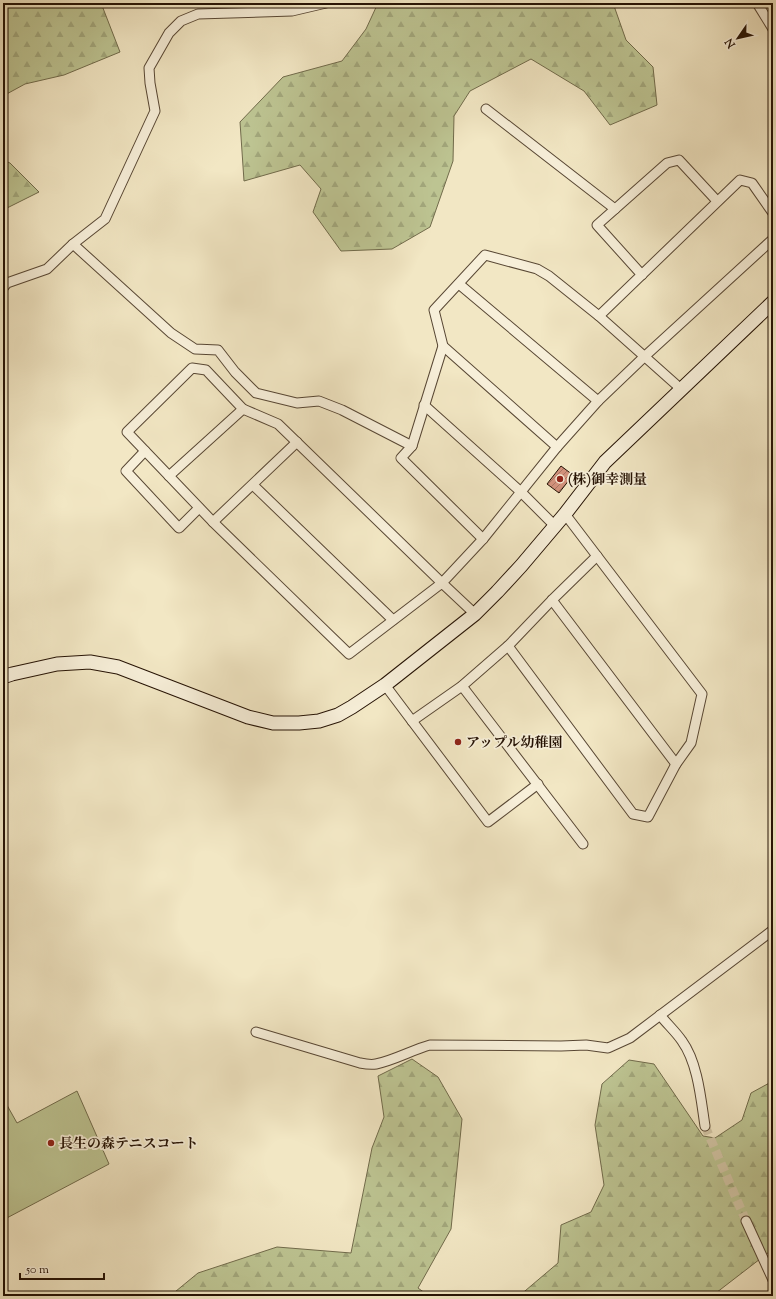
<svg xmlns="http://www.w3.org/2000/svg" width="776" height="1299" viewBox="0 0 776 1299" font-family="'Sorts Mill Goudy','Noto Serif JP',serif">
<style>
.forest{fill:url(#forest-firs);stroke:#716b4b}
.garden{fill:#bdc492;stroke:#716b4b}
.building{fill:url(#building-hatch);stroke:#251204}
.lines{fill:none;stroke-linecap:round;stroke-linejoin:round}
.street-tunnel{stroke:#d3c7a7;stroke-width:9;stroke-dasharray:9 4.5;stroke-linecap:butt}
.street-casing{stroke:#584734;stroke-width:11}
.secondary-casing{stroke:#251204;stroke-width:15}
.street{stroke:#f7efd9;stroke-width:9}
.secondary{stroke:#f7efd9;stroke-width:13}
.poi-dot{fill:#8f2418;stroke:#f7efd9;stroke-width:1.5}
.labels{text-anchor:middle;stroke-width:3.5;stroke-linejoin:round;paint-order:stroke}
.poi-label{font-size:14px;font-weight:bold;fill:#251204;stroke:#f7efd9;text-anchor:start}
</style>
<defs>
<pattern id="forest-firs" width="22" height="20" patternUnits="userSpaceOnUse"><rect width="22" height="20" fill="#bdc492"/><path d="M5 1l3.5 6h-7zM16 11l3.5 6h-7z" fill="#a2a77c"/></pattern>
<pattern id="building-hatch" width="6" height="6" patternUnits="userSpaceOnUse"><rect width="6" height="6" fill="#d1917b"/><path d="M-1 1l2-2M0 6l6-6M5 7l2-2" fill="none" stroke="#a97563"/></pattern>
</defs>
<rect width="100%" height="100%" fill="#f2e7c4"/>
<filter id="stains"><feTurbulence type="fractalNoise" baseFrequency=".005" numOctaves="4"/><feColorMatrix values="0 0 0 0 .2 0 0 0 0 .09 0 0 0 0 .02 0 0 0 .5 -.17"/></filter>
<radialGradient id="worn" r=".72"><stop offset=".6" stop-color="#630" stop-opacity="0"/><stop offset="1" stop-color="#630" stop-opacity=".3"/></radialGradient>
<g class="forest">
<polygon points="3,3 101,3 120,52 64,75 25,84 3,96"/>
<polygon points="378,3 613,3 626,40 653,67 657,105 610,125 584,91 531,59 470,91 454,116 453,161 430,227 392,249 341,251 313,212 321,189 300,165 244,181 240,122 283,77 342,61 366,29"/>
<polygon points="3,160 10,163 39,192 3,210"/>
<polygon points="412,1059 438,1077 462,1119 451,1229 418,1288 429,1296 170,1296 198,1273 277,1247 351,1253 372,1148 384,1117 378,1076"/>
<polygon points="629,1060 654,1064 703,1136 715,1138 742,1120 751,1093 773,1081 773,1249 712,1296 519,1296 558,1263 561,1225 591,1212 604,1185 595,1125 602,1084"/>
</g>
<polygon class="garden" points="77,1091 109,1164 3,1220 3,1098 17,1123"/>
<polygon class="building" points="561,466 573,475 559,493 547,484"/>
<g class="lines">
<polyline class="street-tunnel" points="705,1126 746,1221"/>
<g class="street-casing">
<g id="street">
<polyline points="757,3 773,29"/>
<polyline points="486,109 615,209"/>
<polyline points="73,244 171,333 195,349 218,350 235,372 256,393 297,403 319,401 342,410 412,446"/>
<polyline points="642,275 597,225 667,163 679,160 717,201"/>
<polyline points="459,284 598,401"/>
<polyline points="3,288 7,283 47,269 73,244 105,219 155,111 150,83 149,68 169,33 181,21 198,14 292,11 326,3"/>
<polyline points="599,316 740,180 752,183 773,213"/>
<polyline points="443,346 412,446 401,458 483,539"/>
<polyline points="424,405 521,492 555,526"/>
<polyline points="557,447 443,346 434,310 485,255 537,269 549,276 599,316 681,389"/>
<polyline points="145,451 126,471 179,528 199,508"/>
<polyline points="169,476 243,409"/>
<polyline points="253,485 393,620"/>
<polyline points="213,522 297,442"/>
<polyline points="552,600 676,764"/>
<polyline points="475,614 442,583 278,424 243,409 206,370 192,368 127,432 213,522 349,654 442,583 483,539 557,447 598,401 644,357 773,239"/>
<polyline points="508,646 633,814 648,817 676,764 691,743 702,694 565,514"/>
<polyline points="385,685 488,822 538,784"/>
<polyline points="462,686 583,844"/>
<polyline points="412,721 462,686 508,646 552,600 597,556"/>
<path d="M660 1015C667 1024 676 1032 682 1041 698 1063 701 1100 705 1126"/>
<path d="M256 1032 360 1063C365 1064 371 1065 376 1064 395 1060 412 1050 430 1045L561 1046 586 1045 608 1048 630 1038 773 930"/>
<polyline points="746,1221 773,1280"/>
</g>
</g>
<g class="secondary-casing">
<polyline id="secondary" points="3,677 12,674 57,664 90,662 118,667 248,717 273,723 299,723 319,721 338,715 352,707 385,685 475,614 497,592 521,566 565,514 605,462 773,302"/>
</g>
<use href="#street" class="street"/>
<use href="#secondary" class="secondary"/>
</g>
<g class="poi-dot">
<circle cx="560" cy="479" r="4"/>
<circle cx="458" cy="742" r="4"/>
<circle cx="51" cy="1143" r="4"/>
</g>
<g class="labels">
<g class="poi-label">
<text x="568" y="484">(株)御幸測量</text>
<text x="466" y="747">アップル幼稚園</text>
<text x="59" y="1148">長生の森テニスコート</text>
</g>
</g>
<rect width="776" height="1299" fill="none" stroke="#f2e7c4" stroke-width="16"/>
<rect x="4" y="4" width="768" height="1291" fill="none" stroke="#251204" stroke-width="2"/>
<rect x="8" y="8" width="760" height="1283" fill="none" stroke="#251204"/>
<g transform="translate(738 38) rotate(236)" stroke="#f7efd9" stroke-width="3" paint-order="stroke">
<path d="M0-3L7 15L0 10L-7 15Z" fill="#251204"/>
<text y="-6" font-size="11" font-weight="bold" text-anchor="middle" fill="#251204">N</text>
</g>
<path d="M20 1273v6h84v-6" fill="none" stroke="#251204" stroke-width="2"/>
<text x="26" y="1273" font-size="12" fill="#251204" stroke="#f7efd9" stroke-width="3" paint-order="stroke">50 m</text>
<rect width="100%" height="100%" filter="url(#stains)"/>
<rect width="100%" height="100%" fill="url(#worn)"/>
</svg>
